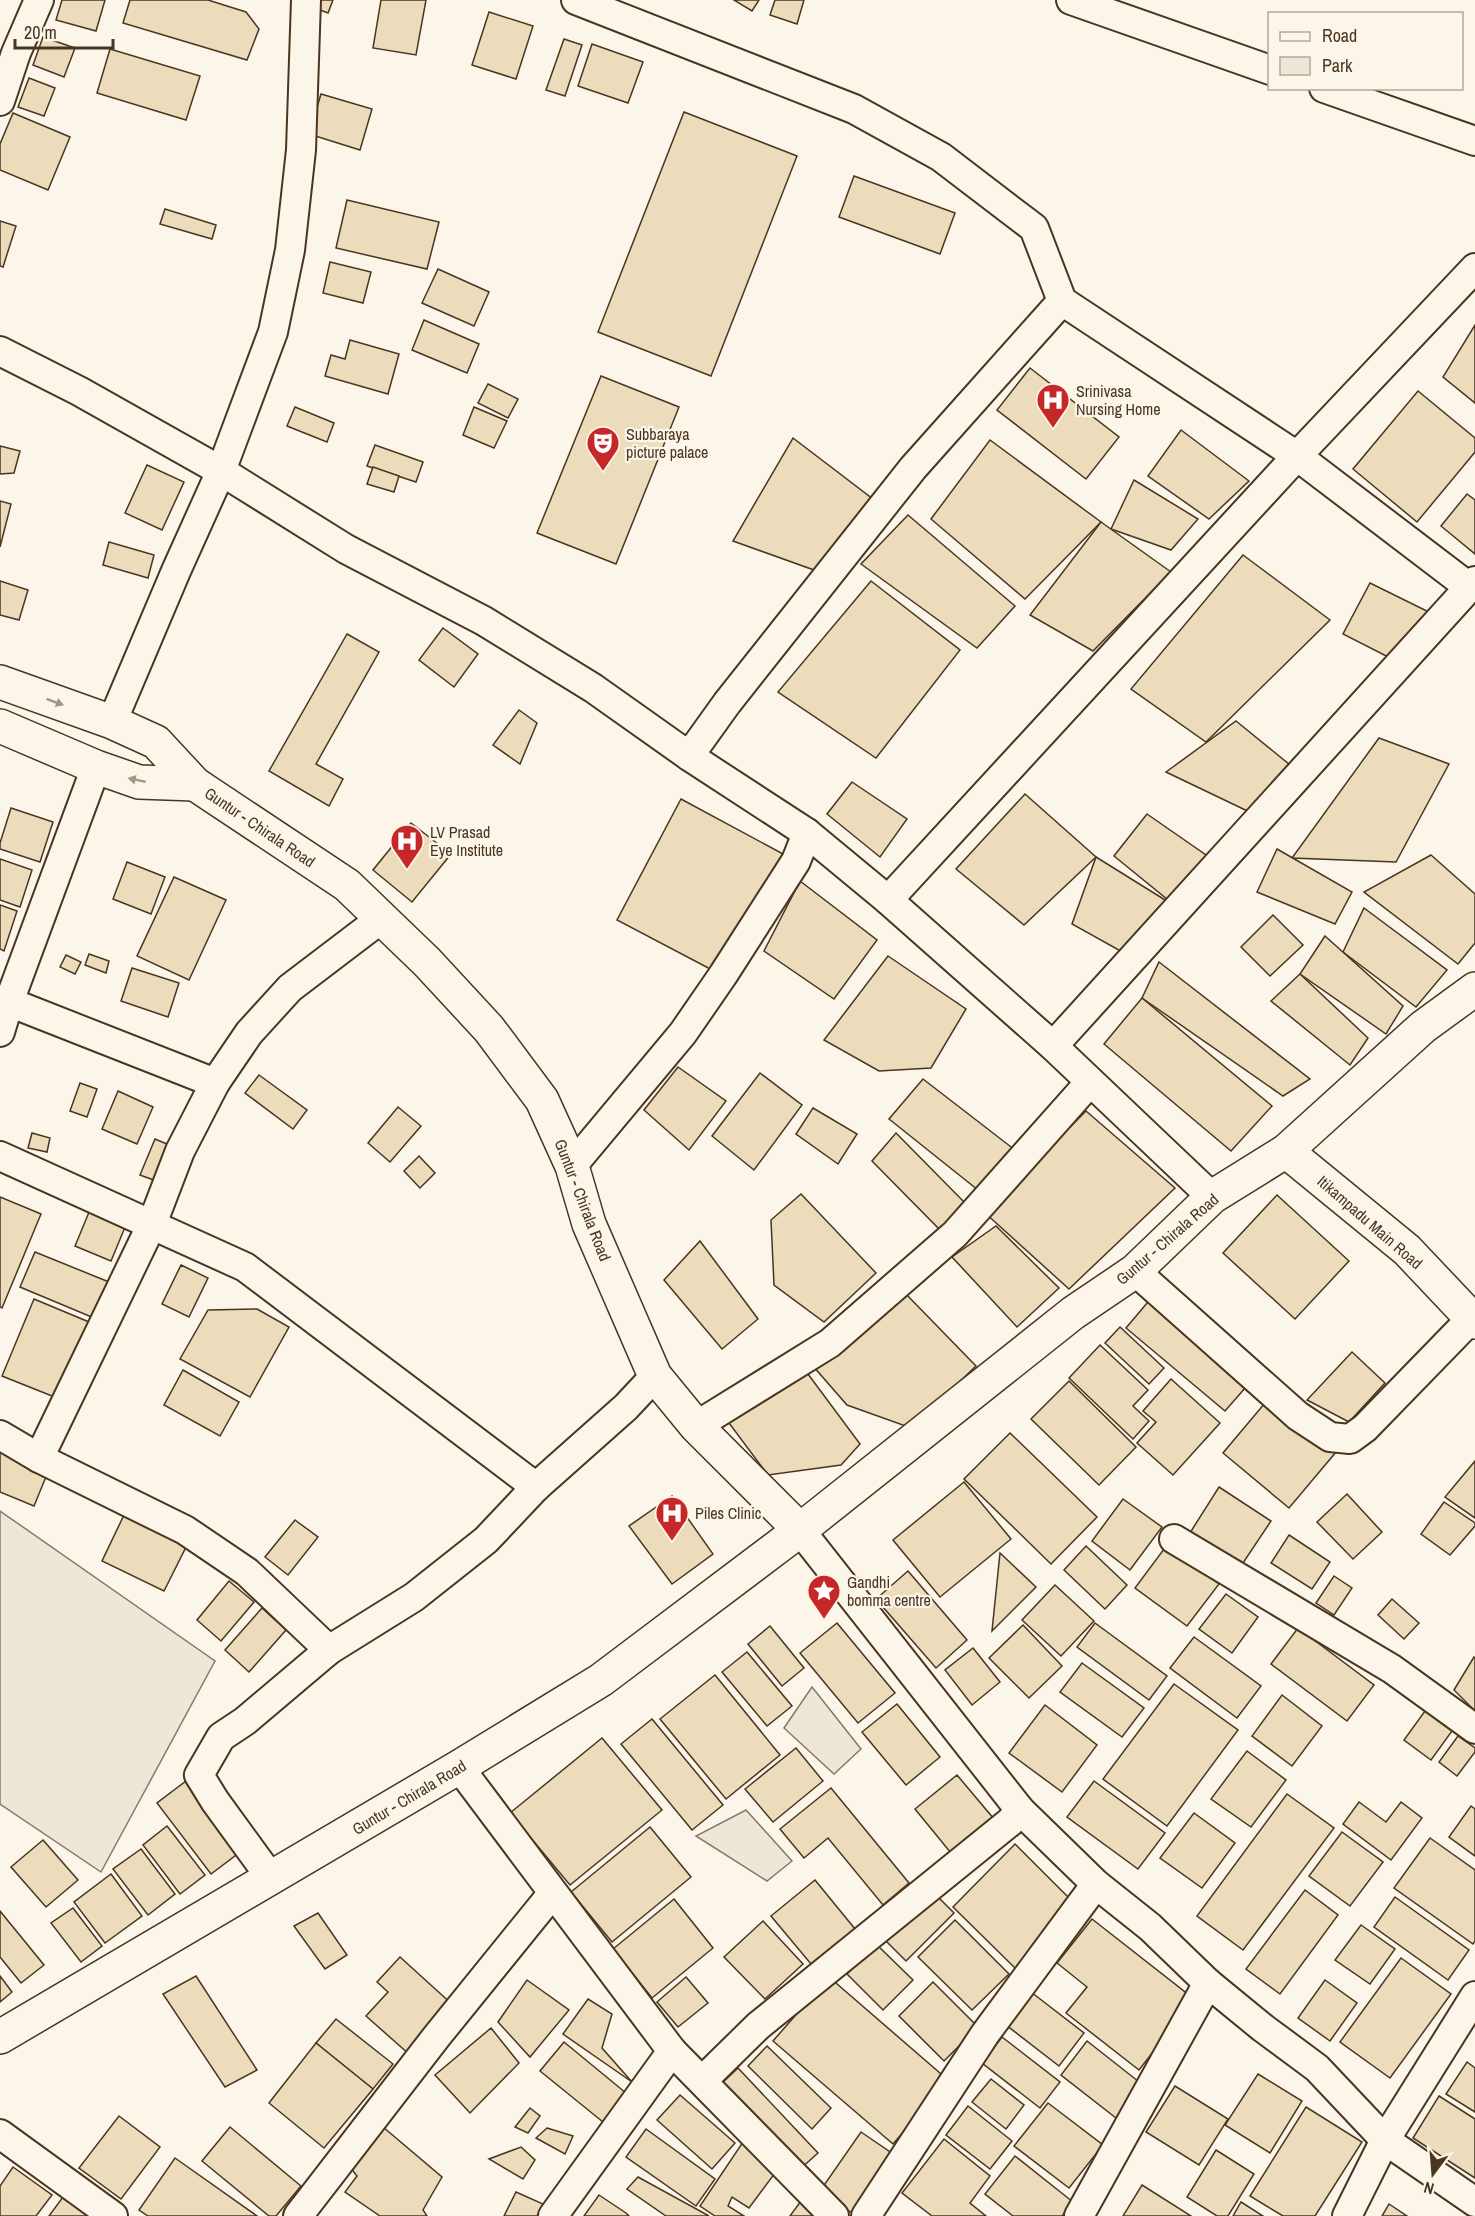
<svg xmlns="http://www.w3.org/2000/svg" width="1475" height="2216" viewBox="0 0 1475 2216" font-family="'Archivo Narrow',sans-serif">
<style>
.green{fill:#ede6d9;stroke:#887966;stroke-width:1.5}
.building{fill:#ecdcbc;stroke:#4a3520;stroke-width:1.5}
.lines{fill:none;stroke-linecap:round;stroke-linejoin:round}
.minor-casing{stroke:#4a3520;stroke-width:32}
.tertiary-casing{stroke:#4a3520;stroke-width:36}
.primary-casing{stroke:#4a3520;stroke-width:36}
.minor{stroke:#fbf6e9;stroke-width:28}
.tertiary{stroke:#fbf6e9;stroke-width:33}
.primary{stroke:#fbf6e9;stroke-width:33}
.oneway{fill:#a29684}
.labels{text-anchor:middle;stroke-width:4.5;stroke-linejoin:round;paint-order:stroke}
.poi-label{font-size:16px;fill:#4a3520;stroke:#fbf6e9;text-anchor:start}
.street-label{font-size:16px;fill:#4a3520;stroke:#fbf6e9}
</style>
<rect width="100%" height="100%" fill="#fbf6e9"/>
<g class="green">
<polygon points="0,1511 215,1661 101,1872 0,1804"/>
<polygon points="812,1687 861,1749 834,1774 784,1728"/>
<polygon points="746,1810 792,1861 767,1881 696,1836"/>
</g>
<g class="building">
<polygon points="62,0 105,0 96,31 56,20"/>
<polygon points="130,0 208,0 246,12 259,29 247,60 123,23"/>
<polygon points="314,0 333,0 328,13 312,7"/>
<polygon points="381,0 426,0 416,55 373,48"/>
<polygon points="734,0 759,0 752,11"/>
<polygon points="775,0 804,0 797,24 770,15"/>
<polygon points="489,12 533,26 516,79 472,65"/>
<polygon points="43,37 75,48 64,77 33,65"/>
<polygon points="564,39 582,45 565,96 546,90"/>
<polygon points="592,44 643,62 628,103 578,86"/>
<polygon points="110,49 200,76 186,120 97,93"/>
<polygon points="29,78 55,88 44,116 18,107"/>
<polygon points="321,94 372,109 360,150 309,134"/>
<polygon points="684,112 797,156 711,376 598,332"/>
<polygon points="13,113 70,137 48,190 0,170 0,144"/>
<polygon points="854,176 955,213 940,254 839,217"/>
<polygon points="347,200 439,222 427,269 336,248"/>
<polygon points="165,209 216,225 212,239 160,224"/>
<polygon points="0,221 16,226 3,267 0,266"/>
<polygon points="330,262 371,272 363,303 323,293"/>
<polygon points="438,269 489,292 474,326 422,303"/>
<polygon points="424,320 479,344 467,373 412,350"/>
<polygon points="1475,325 1475,403 1443,377"/>
<polygon points="350,340 399,354 388,394 325,376 331,355 345,359"/>
<polygon points="1030,368 1119,437 1086,479 997,410"/>
<polygon points="601,376 679,407 616,564 537,533"/>
<polygon points="488,384 518,399 508,418 478,403"/>
<polygon points="1418,391 1475,438 1475,452 1417,522 1353,469"/>
<polygon points="295,407 334,423 327,442 287,426"/>
<polygon points="474,407 507,421 494,448 463,435"/>
<polygon points="1181,430 1249,481 1209,519 1148,476"/>
<polygon points="793,438 882,506 828,575 733,541"/>
<polygon points="990,440 1101,522 1025,599 931,519"/>
<polygon points="375,445 423,462 416,482 367,466"/>
<polygon points="0,446 20,451 14,473 0,474"/>
<polygon points="147,465 184,482 162,530 125,513"/>
<polygon points="373,467 399,476 394,492 367,484"/>
<polygon points="1134,480 1198,519 1171,550 1111,529"/>
<polygon points="1467,494 1475,500 1475,554 1441,526"/>
<polygon points="0,501 11,504 0,547"/>
<polygon points="908,515 1015,606 977,648 861,564"/>
<polygon points="1101,522 1171,572 1093,651 1030,615"/>
<polygon points="109,542 154,555 148,578 103,565"/>
<polygon points="1243,555 1330,620 1206,742 1131,689"/>
<polygon points="0,581 28,590 19,620 0,615"/>
<polygon points="871,581 960,650 876,758 778,692"/>
<polygon points="1370,583 1441,618 1400,663 1343,634"/>
<polygon points="443,628 478,654 454,687 419,660"/>
<polygon points="347,634 379,652 316,764 343,779 329,806 269,771"/>
<polygon points="519,710 537,723 520,764 493,745"/>
<polygon points="1236,721 1300,773 1260,817 1166,772"/>
<polygon points="1379,738 1449,764 1396,862 1292,858"/>
<polygon points="852,782 907,819 880,857 827,814"/>
<polygon points="1025,794 1096,857 1024,925 956,869"/>
<polygon points="681,799 796,861 714,971 617,920"/>
<polygon points="11,808 53,822 40,862 0,849 0,843"/>
<polygon points="1147,814 1206,855 1178,908 1114,856"/>
<polygon points="411,823 451,854 412,902 373,870"/>
<polygon points="1277,849 1352,892 1335,924 1257,892"/>
<polygon points="1431,855 1475,894 1475,943 1458,964 1364,892"/>
<polygon points="1096,857 1178,908 1133,958 1072,924"/>
<polygon points="0,859 32,870 20,907 0,900"/>
<polygon points="127,862 165,877 151,914 113,899"/>
<polygon points="174,877 226,900 189,980 137,956"/>
<polygon points="800,881 877,940 834,999 764,951"/>
<polygon points="0,905 17,911 4,951 0,949"/>
<polygon points="1364,908 1447,970 1416,1007 1343,952"/>
<polygon points="1273,915 1303,945 1270,976 1241,947"/>
<polygon points="1325,936 1403,1006 1386,1034 1300,974"/>
<polygon points="89,954 109,961 106,973 85,965"/>
<polygon points="66,955 81,962 75,974 60,967"/>
<polygon points="888,956 966,1009 931,1068 879,1071 824,1040"/>
<polygon points="1159,962 1310,1079 1283,1096 1142,998"/>
<polygon points="132,968 179,983 168,1017 121,1001"/>
<polygon points="1300,974 1368,1038 1350,1065 1271,1001"/>
<polygon points="1142,998 1272,1106 1231,1151 1104,1044"/>
<polygon points="678,1067 726,1101 689,1150 644,1110"/>
<polygon points="760,1073 802,1105 754,1170 712,1136"/>
<polygon points="259,1075 307,1110 293,1129 245,1093"/>
<polygon points="923,1079 1015,1150 978,1190 889,1119"/>
<polygon points="80,1083 97,1089 87,1117 70,1111"/>
<polygon points="118,1091 153,1107 137,1144 102,1129"/>
<polygon points="398,1107 421,1126 390,1162 368,1143"/>
<polygon points="813,1108 857,1134 838,1164 796,1134"/>
<polygon points="1086,1111 1175,1188 1069,1289 985,1213"/>
<polygon points="32,1133 50,1138 47,1152 28,1148"/>
<polygon points="896,1133 970,1208 947,1237 872,1161"/>
<polygon points="155,1139 174,1147 159,1182 140,1175"/>
<polygon points="419,1156 435,1173 420,1188 404,1171"/>
<polygon points="801,1194 876,1273 824,1322 774,1285 771,1220"/>
<polygon points="1277,1195 1349,1261 1295,1319 1223,1253"/>
<polygon points="0,1197 41,1214 2,1308 0,1307"/>
<polygon points="92,1205 128,1220 111,1261 75,1246"/>
<polygon points="996,1226 1059,1288 1017,1327 952,1257"/>
<polygon points="700,1241 758,1319 722,1349 664,1280"/>
<polygon points="35,1252 109,1282 94,1318 20,1287"/>
<polygon points="181,1265 208,1278 189,1317 162,1304"/>
<polygon points="903,1291 976,1366 911,1428 847,1405 813,1366"/>
<polygon points="1153,1296 1253,1379 1225,1411 1126,1328"/>
<polygon points="34,1299 89,1322 57,1398 2,1376"/>
<polygon points="257,1309 289,1327 250,1397 180,1359 208,1310"/>
<polygon points="1120,1327 1164,1368 1149,1384 1105,1343"/>
<polygon points="1100,1345 1148,1390 1133,1406 1149,1421 1133,1439 1069,1378"/>
<polygon points="1352,1352 1385,1383 1349,1422 1307,1400"/>
<polygon points="183,1370 239,1402 220,1436 164,1405"/>
<polygon points="805,1370 860,1444 841,1465 768,1475 723,1415"/>
<polygon points="1171,1379 1220,1423 1173,1475 1137,1443 1156,1422 1143,1411"/>
<polygon points="1069,1381 1136,1447 1099,1485 1031,1419"/>
<polygon points="1270,1397 1336,1452 1289,1508 1223,1453"/>
<polygon points="1010,1433 1097,1517 1051,1564 964,1479"/>
<polygon points="0,1446 50,1467 34,1506 0,1492"/>
<polygon points="1475,1461 1475,1518 1445,1497"/>
<polygon points="964,1482 1011,1539 940,1597 893,1540"/>
<polygon points="1219,1487 1271,1521 1239,1569 1188,1536"/>
<polygon points="1347,1494 1382,1532 1353,1559 1317,1522"/>
<polygon points="672,1496 713,1554 672,1584 629,1526"/>
<polygon points="1123,1499 1162,1527 1130,1570 1092,1541"/>
<polygon points="1444,1502 1475,1523 1475,1526 1450,1555 1421,1534"/>
<polygon points="124,1515 187,1545 164,1591 102,1561"/>
<polygon points="295,1520 318,1537 288,1575 265,1557"/>
<polygon points="1289,1535 1330,1562 1312,1589 1271,1563"/>
<polygon points="1167,1545 1219,1584 1187,1626 1135,1588"/>
<polygon points="1086,1546 1127,1585 1105,1609 1064,1570"/>
<polygon points="1000,1553 1036,1587 992,1631"/>
<polygon points="908,1571 967,1640 936,1668 876,1599"/>
<polygon points="1334,1576 1352,1588 1334,1615 1316,1603"/>
<polygon points="229,1581 254,1602 221,1641 197,1620"/>
<polygon points="1055,1585 1094,1621 1061,1656 1022,1620"/>
<polygon points="1226,1594 1258,1617 1232,1653 1199,1629"/>
<polygon points="1392,1599 1419,1623 1404,1639 1378,1615"/>
<polygon points="262,1608 286,1630 249,1672 225,1650"/>
<polygon points="837,1623 895,1693 858,1723 800,1653"/>
<polygon points="1095,1623 1167,1676 1149,1700 1077,1647"/>
<polygon points="1023,1625 1062,1666 1029,1698 989,1658"/>
<polygon points="770,1626 804,1668 782,1686 748,1644"/>
<polygon points="1298,1628 1374,1685 1347,1721 1271,1664"/>
<polygon points="1194,1637 1261,1686 1237,1718 1170,1668"/>
<polygon points="973,1648 1000,1682 972,1705 945,1670"/>
<polygon points="747,1652 792,1706 767,1726 722,1672"/>
<polygon points="1474,1657 1475,1658 1475,1711 1454,1690"/>
<polygon points="1082,1663 1144,1708 1122,1737 1060,1692"/>
<polygon points="715,1675 780,1755 726,1799 660,1719"/>
<polygon points="1174,1684 1238,1730 1167,1826 1103,1779"/>
<polygon points="1282,1695 1322,1726 1292,1766 1252,1736"/>
<polygon points="897,1704 940,1757 906,1785 862,1732"/>
<polygon points="1045,1705 1097,1745 1062,1792 1009,1753"/>
<polygon points="1425,1711 1452,1731 1431,1760 1404,1740"/>
<polygon points="652,1719 723,1805 692,1830 621,1744"/>
<polygon points="1458,1736 1475,1748 1475,1752 1457,1776 1439,1762"/>
<polygon points="602,1738 662,1810 570,1885 510,1813"/>
<polygon points="796,1748 823,1781 773,1822 745,1789"/>
<polygon points="1247,1751 1286,1780 1251,1827 1211,1799"/>
<polygon points="957,1775 994,1819 951,1853 915,1809"/>
<polygon points="190,1778 244,1849 211,1874 157,1803"/>
<polygon points="1094,1781 1165,1833 1138,1869 1067,1817"/>
<polygon points="831,1788 909,1883 883,1905 828,1838 804,1858 780,1829"/>
<polygon points="1287,1794 1334,1828 1243,1950 1197,1916"/>
<polygon points="1359,1802 1386,1822 1401,1802 1422,1818 1391,1860 1343,1824"/>
<polygon points="1471,1806 1475,1809 1475,1856 1449,1837"/>
<polygon points="1194,1813 1235,1843 1202,1888 1160,1858"/>
<polygon points="167,1826 205,1875 180,1894 143,1845"/>
<polygon points="650,1827 691,1877 612,1942 571,1892"/>
<polygon points="1342,1832 1383,1862 1350,1906 1309,1876"/>
<polygon points="1430,1838 1475,1870 1475,1941 1473,1944 1394,1888"/>
<polygon points="43,1840 78,1880 46,1907 11,1867"/>
<polygon points="1015,1844 1078,1907 1016,1969 953,1907"/>
<polygon points="141,1849 175,1894 148,1915 113,1869"/>
<polygon points="111,1874 142,1916 105,1943 74,1902"/>
<polygon points="815,1880 855,1929 811,1964 771,1916"/>
<polygon points="1305,1890 1338,1915 1280,1994 1246,1969"/>
<polygon points="934,1893 954,1913 906,1961 886,1941"/>
<polygon points="1395,1897 1469,1950 1448,1980 1374,1927"/>
<polygon points="674,1899 713,1948 652,1998 613,1949"/>
<polygon points="73,1908 102,1946 81,1962 51,1923"/>
<polygon points="0,1911 44,1965 21,1983 0,1957"/>
<polygon points="318,1913 347,1955 325,1969 294,1926"/>
<polygon points="1092,1919 1194,1999 1139,2070 1066,2013 1087,1987 1057,1963"/>
<polygon points="955,1920 1009,1974 972,2010 918,1957"/>
<polygon points="763,1921 803,1964 765,1999 724,1957"/>
<polygon points="1361,1925 1395,1949 1370,1984 1335,1960"/>
<polygon points="876,1944 913,1980 883,2010 847,1974"/>
<polygon points="400,1957 454,2006 410,2055 366,2016 388,1992 377,1982"/>
<polygon points="1401,1958 1451,1994 1390,2078 1340,2042"/>
<polygon points="0,1976 12,1992 0,2002"/>
<polygon points="196,1976 257,2070 225,2087 163,1994"/>
<polygon points="686,1977 708,2003 678,2027 657,2002"/>
<polygon points="829,1977 948,2080 893,2144 773,2041"/>
<polygon points="527,1980 569,2010 530,2057 498,2022"/>
<polygon points="1325,1980 1357,2003 1330,2041 1298,2018"/>
<polygon points="933,1982 978,2027 944,2061 899,2016"/>
<polygon points="1031,1992 1084,2033 1059,2066 1006,2025"/>
<polygon points="588,1999 612,2014 602,2048 632,2082 563,2034"/>
<polygon points="336,2019 393,2064 373,2089 316,2043"/>
<polygon points="491,2028 519,2063 470,2113 435,2075"/>
<polygon points="1002,2037 1060,2082 1040,2108 982,2063"/>
<polygon points="1087,2041 1143,2085 1116,2118 1061,2075"/>
<polygon points="564,2042 626,2093 603,2122 540,2071"/>
<polygon points="316,2043 373,2089 324,2148 269,2103"/>
<polygon points="767,2046 831,2108 812,2129 748,2066"/>
<polygon points="1467,2062 1475,2068 1475,2112 1446,2094"/>
<polygon points="738,2068 818,2153 799,2170 720,2085"/>
<polygon points="1258,2074 1302,2101 1270,2153 1225,2125"/>
<polygon points="991,2079 1024,2105 1006,2129 972,2102"/>
<polygon points="1175,2086 1228,2119 1199,2165 1146,2132"/>
<polygon points="680,2095 735,2143 712,2169 657,2120"/>
<polygon points="1439,2096 1475,2119 1475,2178 1413,2138"/>
<polygon points="1048,2103 1103,2145 1069,2188 1014,2146"/>
<polygon points="968,2106 1012,2141 990,2169 946,2135"/>
<polygon points="1306,2107 1362,2142 1315,2216 1283,2216 1250,2196"/>
<polygon points="530,2108 540,2116 528,2133 515,2127"/>
<polygon points="119,2116 160,2147 121,2199 79,2168"/>
<polygon points="230,2127 301,2186 276,2216 269,2216 202,2161"/>
<polygon points="383,2127 442,2177 423,2210 427,2216 380,2216 345,2192 357,2176 350,2167"/>
<polygon points="547,2128 573,2136 565,2154 536,2138"/>
<polygon points="646,2129 715,2179 696,2206 626,2157"/>
<polygon points="861,2132 896,2156 855,2215 820,2191"/>
<polygon points="944,2139 990,2176 970,2203 986,2216 932,2216 902,2193"/>
<polygon points="743,2142 778,2169 749,2208 732,2197 728,2206 744,2216 715,2216 700,2206"/>
<polygon points="521,2147 535,2160 523,2179 489,2159"/>
<polygon points="1216,2150 1254,2174 1228,2216 1217,2216 1187,2197"/>
<polygon points="1015,2156 1073,2202 1062,2216 1013,2216 985,2194"/>
<polygon points="175,2158 257,2216 148,2216 139,2210"/>
<polygon points="13,2167 52,2195 36,2216 0,2216 0,2186"/>
<polygon points="638,2177 709,2216 666,2216 627,2189"/>
<polygon points="1142,2185 1191,2216 1123,2216"/>
<polygon points="516,2192 543,2204 537,2216 504,2216"/>
<polygon points="599,2195 626,2213 629,2216 584,2216"/>
<polygon points="63,2197 89,2216 49,2216"/>
<polygon points="801,2201 813,2216 790,2216"/>
<polygon points="1241,2202 1263,2216 1233,2216"/>
<polygon points="1389,2204 1407,2216 1382,2216"/>
</g>
<g class="lines">
<g class="minor-casing">
<g id="minor">
<polyline points="576,0 854,109 941,157 1034,228 1062,301 1297,456 1469,587"/>
<polyline points="1071,0 1270,70"/>
<polyline points="1324,88 1475,141"/>
<polyline points="0,101 16,53 39,0"/>
<polyline points="0,351 79,391 221,471 346,549 484,621 593,688 689,756 807,833 888,900 1053,1046 1212,1197"/>
<polyline points="112,722 176,571 221,471 273,332 290,250 301,150 306,0"/>
<polyline points="689,756 727,703 913,468 1062,301"/>
<polyline points="888,900 1297,456 1475,268"/>
<polyline points="9,1002 215,1083"/>
<polyline points="0,1032 9,1002 96,767"/>
<polyline points="1053,1046 1475,581"/>
<polyline points="0,1156 245,1267 536,1487"/>
<polyline points="572,1166 683,1033 723,975 796,861 807,833"/>
<polyline points="1135,1271 1298,1416 1330,1437 1350,1439 1365,1428 1471,1319"/>
<polyline points="696,1426 830,1343 955,1234 1090,1082"/>
<polyline points="0,1435 39,1458 185,1530 247,1572 329,1650"/>
<polyline points="39,1458 152,1224 180,1151 215,1083 249,1033 290,988 382,918"/>
<polyline points="800,1530 1020,1810 1096,1884 1150,1927 1208,1983 1263,2028 1317,2068 1385,2140 1475,2202"/>
<polyline points="1174,1539 1392,1669 1475,1729"/>
<polyline points="459,1767 672,2051 834,2216"/>
<polyline points="271,1878 215,1801 199,1775 221,1737 245,1721 329,1650 414,1597 486,1540 536,1487 626,1407 655,1376"/>
<polyline points="703,2080 758,2026 1010,1822 1020,1810"/>
<polyline points="0,2134 113,2216"/>
<polyline points="298,2216 437,2036 552,1894"/>
<polyline points="553,2216 672,2051"/>
<polyline points="866,2216 985,2034 1096,1884"/>
<polyline points="1079,2216 1208,1983"/>
<polyline points="1347,2216 1385,2140 1475,1996"/>
</g>
</g>
<g class="tertiary-casing">
<polyline id="tertiary" points="1286,1151 1407,1250 1475,1322"/>
</g>
<g class="primary-casing">
<g id="primary">
<polyline points="0,682 112,722 156,742 195,784 347,885 427,962 489,1029 542,1100 572,1166 589,1224 655,1376 696,1426 800,1530"/>
<polyline points="0,726 96,767 139,782 195,784"/>
<polyline points="0,2037 459,1767 601,1680 800,1530 1073,1313 1135,1271 1212,1197 1286,1151 1423,1027 1475,989"/>
</g>
</g>
<use href="#minor" class="minor"/>
<use href="#tertiary" class="tertiary"/>
<use href="#primary" class="primary"/>
</g>
<defs><path id="oneway-solid" d="M-6-.8H1V-3.2L6.5 0L1 3.2V.8H-6Z" transform="scale(1.5)"/></defs>
<g class="oneway">
<use href="#oneway-solid" transform="translate(55 702) rotate(20)"/>
<use href="#oneway-solid" transform="translate(137 780) rotate(-168)"/>
</g>
<defs>
<g id="hospital-pin" transform="scale(1.725)"><path d="M0 17L-7.5 6A9.5 9.5 0 1 1 7.5 6Z" fill="#c62828" stroke="#fbf6e9"/><path d="M-5-5h3v3.5h4V-5h3V5h-3V1.5h-4V5h-3Z" fill="#fff"/></g>
<g id="theatre-pin" transform="scale(1.725)"><path d="M0 17L-7.5 6A9.5 9.5 0 1 1 7.5 6Z" fill="#c62828" stroke="#fbf6e9"/><path d="M-5-5.5Q0-4 5-5.5V0Q5 5 0 6Q-5 5-5 0ZM-3.3-2.5H-1v1.5H-3.3ZM1-2.5H3.3v1.5H1ZM-2.8 1Q0 5.5 2.8 1Z" fill="#fff"/></g>
<g id="sight-pin" transform="scale(1.725)"><path d="M0 17L-7.5 6A9.5 9.5 0 1 1 7.5 6Z" fill="#c62828" stroke="#fbf6e9"/><path d="M0-6L1.8-2.2L6-1.7L2.9 1.2L3.7 5.4L0 3.3L-3.7 5.4L-2.9 1.2L-6-1.7L-1.8-2.2Z" fill="#fff"/></g>
</defs>
<g fill-rule="evenodd">
<use href="#hospital-pin" x="1053" y="400"/>
<use href="#theatre-pin" x="603" y="443"/>
<use href="#hospital-pin" x="407" y="841"/>
<use href="#hospital-pin" x="672" y="1513"/>
<use href="#sight-pin" x="824" y="1591"/>
</g>
<g class="labels">
<g class="poi-label">
<text x="1076" y="397">Srinivasa<tspan x="1076" dy="18">Nursing Home</tspan></text>
<text x="626" y="440">Subbaraya<tspan x="626" dy="18">picture palace</tspan></text>
<text x="430" y="838">LV Prasad<tspan x="430" dy="18">Eye Institute</tspan></text>
<text x="695" y="1519">Piles Clinic</text>
<text x="847" y="1588">Gandhi<tspan x="847" dy="18">bomma centre</tspan></text>
</g>
<g class="street-label">
<text transform="translate(260 827) rotate(34)" y="6">Guntur - Chirala Road</text>
<text transform="translate(583 1200) rotate(69)" y="6">Guntur - Chirala Road</text>
<text transform="translate(1370 1222) rotate(41)" y="6">Itikampadu Main Road</text>
<text transform="translate(1167 1239) rotate(-41)" y="6">Guntur - Chirala Road</text>
<text transform="translate(409 1797) rotate(-31)" y="6">Guntur - Chirala Road</text>
</g>
</g>
<rect x="1268" y="12" width="195" height="78" fill="#fbf6e9" stroke="#b4a999" stroke-width="1.5"/>
<rect x="1280" y="32" width="30" height="9" fill="#fbf6e9" stroke="#b4a999" stroke-width="1.5"/>
<text x="1322" y="42" font-size="18" fill="#4a3520">Road</text>
<rect x="1280" y="57" width="30" height="18" fill="#ede6d9" stroke="#b4a999" stroke-width="1.5"/>
<text x="1322" y="72" font-size="18" fill="#4a3520">Park</text>
<g transform="translate(1433 2174) rotate(196)" stroke="#fbf6e9" stroke-width="4.5" paint-order="stroke">
<path d="M0-4.5L10 22L0 15L-10 22Z" fill="#4a3520"/>
<text y="-9" font-size="16" font-weight="bold" text-anchor="middle" fill="#4a3520">N</text>
</g>
<path d="M15 39v9h98v-9" fill="none" stroke="#4a3520" stroke-width="3"/>
<text x="24" y="39" font-size="18" fill="#4a3520" stroke="#fbf6e9" stroke-width="4.5" paint-order="stroke">20 m</text>
</svg>
